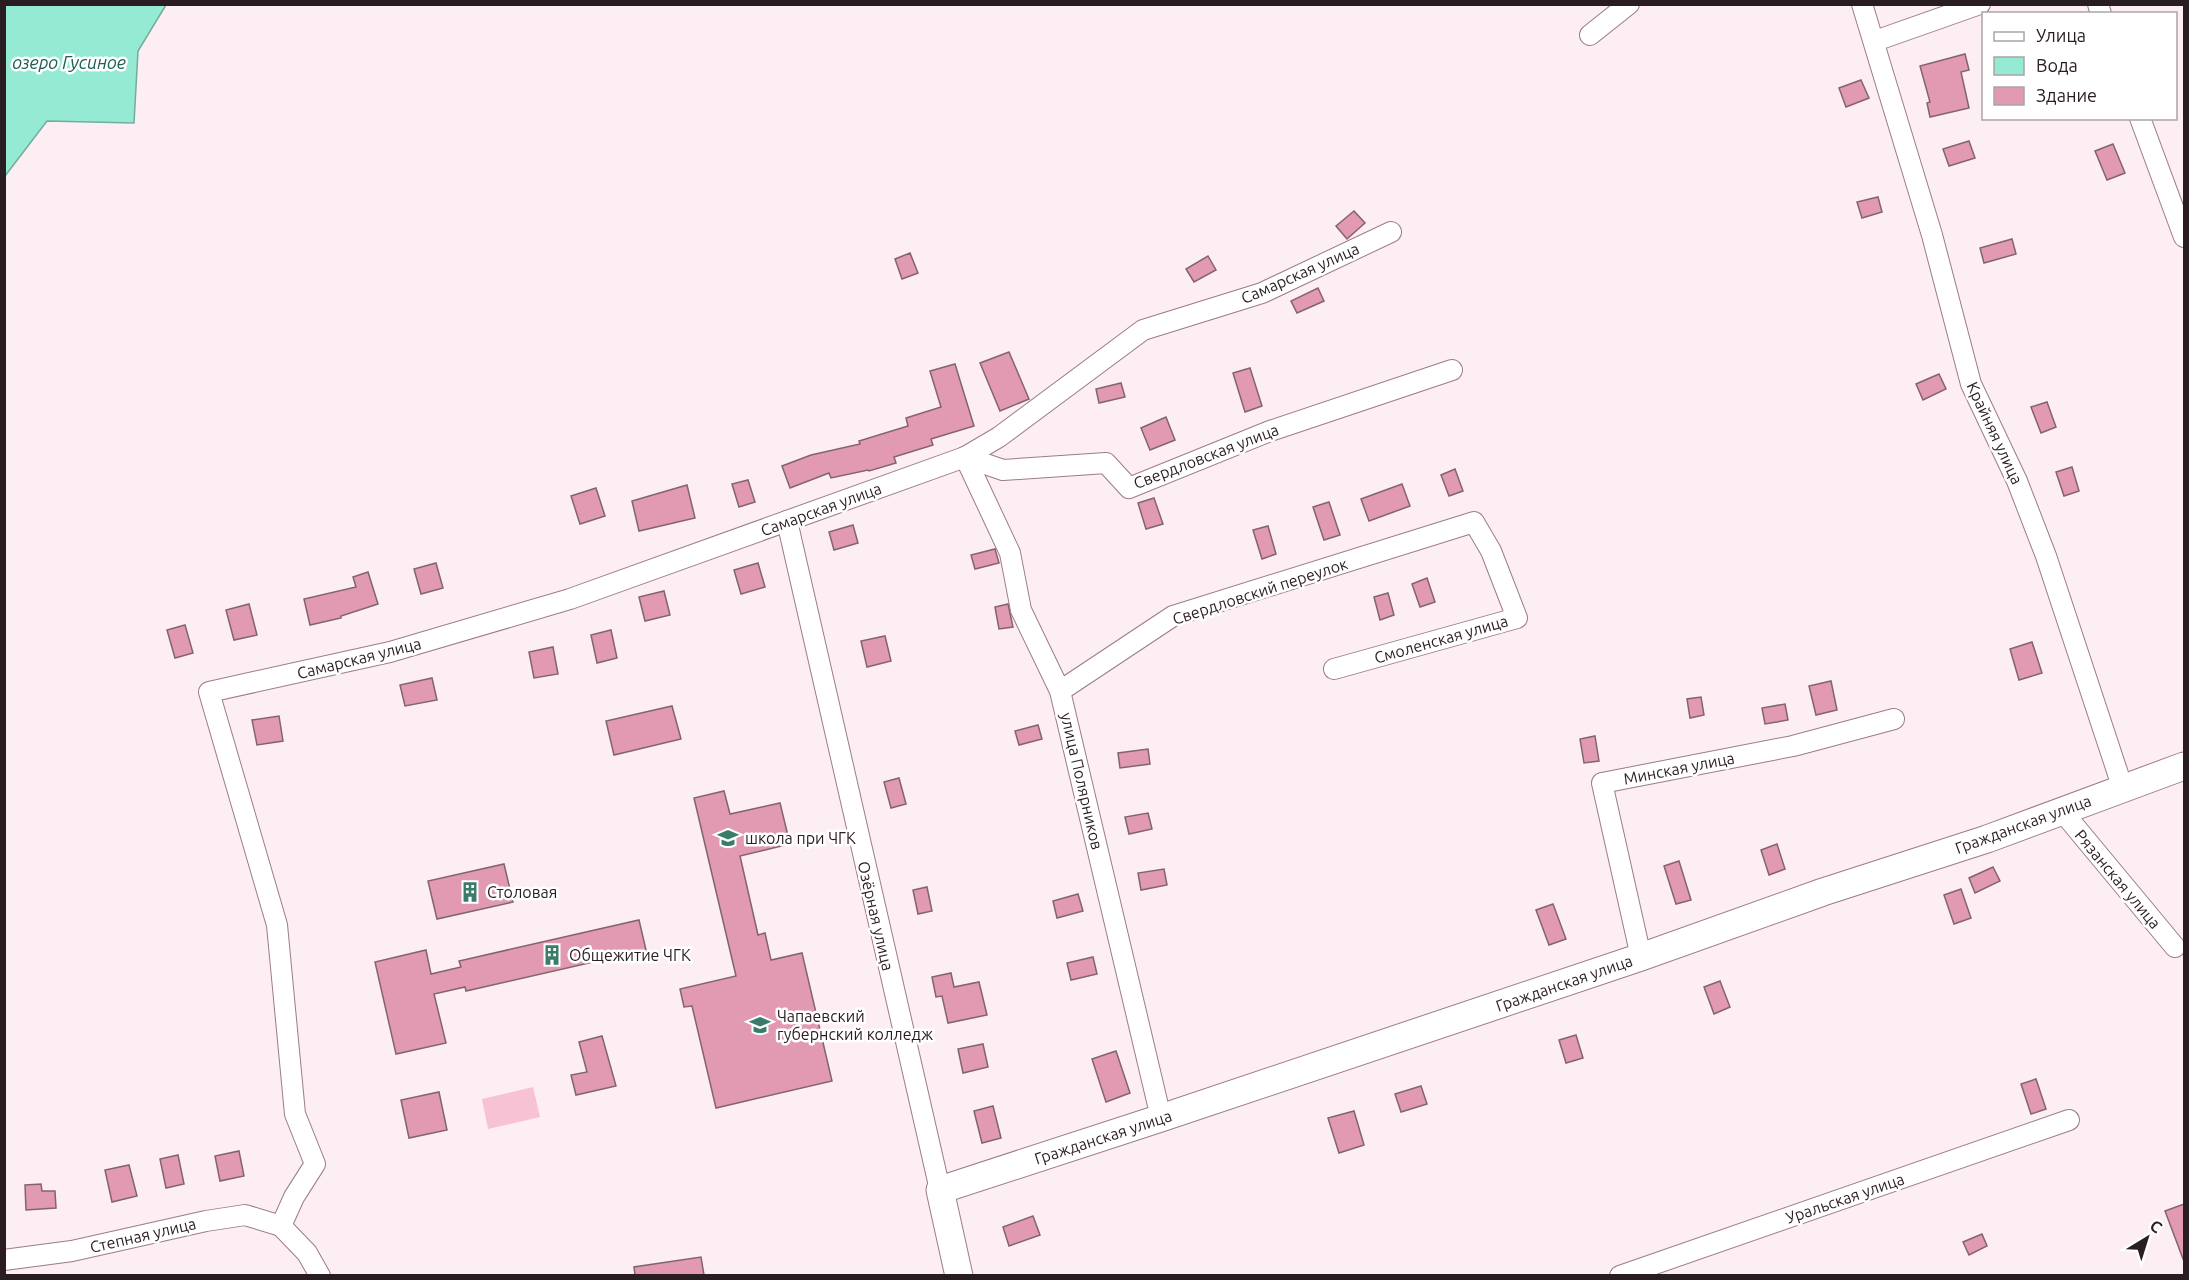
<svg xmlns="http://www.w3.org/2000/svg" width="2189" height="1280" viewBox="0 0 2189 1280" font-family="Ubuntu,sans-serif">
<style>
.green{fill:#f7c2d3}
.water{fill:#94ead3;stroke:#74ac9e;stroke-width:1.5}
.building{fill:#e19ab2;stroke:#83646e;stroke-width:1.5}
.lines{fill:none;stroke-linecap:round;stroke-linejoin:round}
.street-casing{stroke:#9c7c86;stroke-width:22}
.secondary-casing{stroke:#9c7c86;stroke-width:29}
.street{stroke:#fff;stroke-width:20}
.secondary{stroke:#fff;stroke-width:27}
.labels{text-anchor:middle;stroke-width:5;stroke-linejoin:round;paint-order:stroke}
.street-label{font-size:16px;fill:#2a1d21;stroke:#fff}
.poi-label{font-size:16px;fill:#2a1d21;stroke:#fff;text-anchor:start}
.water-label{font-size:18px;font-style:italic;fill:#1b6051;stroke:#fff}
</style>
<rect width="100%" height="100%" fill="#fceef2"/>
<polygon class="green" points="533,1087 540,1117 488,1129 482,1099"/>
<polygon class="water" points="5,4 166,5 138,51 134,123 47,121 5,176"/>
<g class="building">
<polygon points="1965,54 1969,70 1961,72 1969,108 1930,117 1927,103 1930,102 1920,66"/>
<polygon points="1861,80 1869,98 1846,107 1839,88"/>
<polygon points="1969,141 1975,158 1949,166 1943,149"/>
<polygon points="2113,144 2125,173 2107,180 2095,151"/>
<polygon points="1878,197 1882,212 1862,218 1857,202"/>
<polygon points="1354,211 1365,223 1347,239 1336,226"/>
<polygon points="2012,239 2016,254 1984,263 1980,248"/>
<polygon points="910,253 918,273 902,279 895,259"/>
<polygon points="1208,256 1216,270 1194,282 1186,269"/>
<polygon points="1318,288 1324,301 1297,313 1291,301"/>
<polygon points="1009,352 1029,399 1000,411 980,363"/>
<polygon points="955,364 974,426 931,439 933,445 894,457 896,463 869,471 868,470 831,478 829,473 790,488 782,466 811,455 860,444 859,441 908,426 906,418 941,407 930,371"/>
<polygon points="1250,368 1262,406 1245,412 1233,373"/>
<polygon points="1939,374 1946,389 1923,400 1916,384"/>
<polygon points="1121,383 1125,397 1099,403 1096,389"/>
<polygon points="2047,402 2056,427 2041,433 2031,407"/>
<polygon points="1166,417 1175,440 1150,450 1141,428"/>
<polygon points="2072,467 2079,491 2064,496 2056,472"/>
<polygon points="1455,469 1463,491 1449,496 1441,475"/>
<polygon points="748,480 755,502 739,507 732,484"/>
<polygon points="1402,484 1410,506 1369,521 1361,499"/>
<polygon points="687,485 695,518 639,531 632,501"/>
<polygon points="596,488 605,516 580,524 571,496"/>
<polygon points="1154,498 1163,524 1146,529 1138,503"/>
<polygon points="1329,502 1340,535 1324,540 1313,507"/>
<polygon points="853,525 858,543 834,550 829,532"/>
<polygon points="1268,526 1276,554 1262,559 1253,530"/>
<polygon points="995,549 999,563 975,569 971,555"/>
<polygon points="436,563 443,588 421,594 414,569"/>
<polygon points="758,563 765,587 741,594 734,570"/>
<polygon points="368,572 378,604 341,616 341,618 310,625 304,599 356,587 353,577"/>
<polygon points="1427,578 1435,602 1420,607 1412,584"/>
<polygon points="664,591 670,615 645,621 639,597"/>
<polygon points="1388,593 1394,615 1380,620 1374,597"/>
<polygon points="249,604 257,635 234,640 226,610"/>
<polygon points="1008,604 1013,627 999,629 995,607"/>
<polygon points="185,625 193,653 175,658 167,630"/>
<polygon points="611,630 617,658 597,663 591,635"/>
<polygon points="885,636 891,661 867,667 861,641"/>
<polygon points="2032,642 2042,673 2019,680 2010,649"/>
<polygon points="553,647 558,674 534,678 529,652"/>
<polygon points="432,678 437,700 405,706 400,685"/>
<polygon points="1831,681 1837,710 1816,715 1809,686"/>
<polygon points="1701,697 1704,715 1690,718 1687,699"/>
<polygon points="1785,704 1788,720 1765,724 1762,708"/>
<polygon points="672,706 681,739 614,755 606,721"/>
<polygon points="279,716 283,741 257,745 252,720"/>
<polygon points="1038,725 1042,739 1019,745 1015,731"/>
<polygon points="1595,736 1599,761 1584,763 1580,739"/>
<polygon points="1148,749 1150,764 1120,768 1118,753"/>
<polygon points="899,778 906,804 891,808 884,782"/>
<polygon points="724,791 730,814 780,803 790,844 740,856 758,935 765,933 771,960 802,953 832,1081 716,1108 692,1006 684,1007 680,989 736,976 694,798"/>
<polygon points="1148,813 1152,829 1129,834 1125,817"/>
<polygon points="1777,844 1785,869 1769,875 1761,850"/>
<polygon points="1679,861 1691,900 1676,904 1664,866"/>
<polygon points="504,864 513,902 437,919 428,881"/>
<polygon points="1993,867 2000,881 1975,893 1969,878"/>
<polygon points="1164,869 1167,885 1141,890 1138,873"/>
<polygon points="927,887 932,911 918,914 913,890"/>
<polygon points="1961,889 1971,918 1954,924 1944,895"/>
<polygon points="1078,894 1083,911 1057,918 1053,901"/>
<polygon points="1553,904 1566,939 1549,945 1536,910"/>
<polygon points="639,920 646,950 466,991 465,987 434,994 446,1043 396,1054 375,962 426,950 431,974 461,967 459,961"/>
<polygon points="1093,957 1097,974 1071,980 1067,963"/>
<polygon points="951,973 954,987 979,982 987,1015 948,1023 942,996 936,997 932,977"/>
<polygon points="1720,981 1730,1007 1714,1014 1704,987"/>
<polygon points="1576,1035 1583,1058 1566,1063 1559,1040"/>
<polygon points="602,1036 616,1086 576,1095 571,1075 587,1072 579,1042"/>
<polygon points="983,1044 988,1067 963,1073 958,1049"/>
<polygon points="1116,1051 1130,1093 1106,1102 1092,1059"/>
<polygon points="2036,1079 2046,1109 2031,1114 2021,1084"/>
<polygon points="1421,1086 1427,1104 1401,1112 1395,1094"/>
<polygon points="439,1092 447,1130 409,1138 401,1100"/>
<polygon points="993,1106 1001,1138 982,1143 974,1111"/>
<polygon points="1354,1111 1364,1145 1339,1153 1328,1118"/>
<polygon points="239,1151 244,1176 220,1181 215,1156"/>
<polygon points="178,1155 184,1184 166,1188 160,1159"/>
<polygon points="129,1165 137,1196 112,1202 105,1170"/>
<polygon points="41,1184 42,1191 55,1191 56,1208 26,1210 25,1185"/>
<polygon points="2184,1204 2184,1258 2183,1259 2165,1211"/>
<polygon points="1033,1216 1040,1235 1009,1246 1003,1227"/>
<polygon points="1982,1234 1987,1246 1969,1255 1963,1242"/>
<polygon points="701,1257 704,1275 635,1275 634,1267"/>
</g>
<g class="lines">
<g class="street-casing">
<g id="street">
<polyline points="1862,4 1932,235 1971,384 2017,481 2046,556 2123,789"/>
<polyline points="2098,4 2101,14"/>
<polyline points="1590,35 1629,4"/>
<polyline points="1875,41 1980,4"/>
<polyline points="2140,118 2184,237"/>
<polyline points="965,457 1010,553 1021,610 1060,691 1161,1118"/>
<polyline points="965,457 1003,470 1106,463 1129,488 1270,431 1452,370"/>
<polyline points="787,521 940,1190"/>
<polyline points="1060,691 1173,616 1474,522 1491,551 1517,618 1334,669"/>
<polyline points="2062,811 2175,947"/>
<polyline points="1641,957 1602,783 1793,746 1894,719"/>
<polyline points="4,1260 72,1251 206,1221 245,1215 281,1226"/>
<polyline points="320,1276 307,1253 281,1226 294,1197 315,1164 295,1114 277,925 209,692 390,652 570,599 965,457 999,437 1143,330 1262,293 1391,232"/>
<polyline points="1620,1276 2069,1120"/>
</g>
</g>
<g class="secondary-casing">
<polyline id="secondary" points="959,1276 940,1190 1161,1118 1641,957 1823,892 1987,839 2184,766"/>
</g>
<use href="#street" class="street"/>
<use href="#secondary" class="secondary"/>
</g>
<defs>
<g id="school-bare" transform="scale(1.62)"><path d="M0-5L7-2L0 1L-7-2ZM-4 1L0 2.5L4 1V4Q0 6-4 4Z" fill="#3a7b6b" stroke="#fff" stroke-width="2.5" paint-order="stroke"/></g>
<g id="building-bare" transform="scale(1.62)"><path d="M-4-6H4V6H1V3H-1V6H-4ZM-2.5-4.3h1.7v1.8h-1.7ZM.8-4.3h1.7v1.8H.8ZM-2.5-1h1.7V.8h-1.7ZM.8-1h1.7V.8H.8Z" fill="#3a7b6b" stroke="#fff" stroke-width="2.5" paint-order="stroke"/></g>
<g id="university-bare" transform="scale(1.62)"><path d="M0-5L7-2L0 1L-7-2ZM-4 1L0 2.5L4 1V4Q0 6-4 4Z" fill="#3a7b6b" stroke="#fff" stroke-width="2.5" paint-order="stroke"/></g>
</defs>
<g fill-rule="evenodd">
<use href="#school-bare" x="728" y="838"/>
<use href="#building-bare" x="470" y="892"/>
<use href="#building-bare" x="552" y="955"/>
<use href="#university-bare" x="760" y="1025"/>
</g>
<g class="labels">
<g class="street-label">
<text transform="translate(1300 273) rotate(-24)" y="6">Самарская улица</text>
<text transform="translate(1995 433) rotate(65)" y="6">Крайняя улица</text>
<text transform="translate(1206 456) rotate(-21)" y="6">Свердловская улица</text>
<text transform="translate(821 509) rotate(-20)" y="6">Самарская улица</text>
<text transform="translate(1260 591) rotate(-18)" y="6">Свердловский переулок</text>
<text transform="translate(1441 639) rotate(-16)" y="6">Смоленская улица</text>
<text transform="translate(359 658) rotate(-14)" y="6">Самарская улица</text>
<text transform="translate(1679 768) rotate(-11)" y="6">Минская улица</text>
<text transform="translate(1082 781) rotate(77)" y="6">улица Полярников</text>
<text transform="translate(2023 824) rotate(-20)" y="6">Гражданская улица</text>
<text transform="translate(2118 879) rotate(50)" y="6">Рязанская улица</text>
<text transform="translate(876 916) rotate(77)" y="6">Озёрная улица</text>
<text transform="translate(1564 983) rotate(-19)" y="6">Гражданская улица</text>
<text transform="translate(1103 1137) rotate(-18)" y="6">Гражданская улица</text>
<text transform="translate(1845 1198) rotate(-19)" y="6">Уральская улица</text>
<text transform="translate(143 1235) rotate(-13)" y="6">Степная улица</text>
</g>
<g class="poi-label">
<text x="745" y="844">школа при ЧГК</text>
<text x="487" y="898">Столовая</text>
<text x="569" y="961">Общежитие ЧГК</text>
<text x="777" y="1022">Чапаевский<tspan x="777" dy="18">губернский колледж</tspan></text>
</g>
<g class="water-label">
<text x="69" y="69">озеро Гусиное</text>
</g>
</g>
<rect width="2189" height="1280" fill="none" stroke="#2a1d21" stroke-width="12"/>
<rect x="1982" y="12" width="195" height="108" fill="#ffffff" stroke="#aaa5a6" stroke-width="1.5"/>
<rect x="1994" y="32" width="30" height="9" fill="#ffffff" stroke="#aaa5a6" stroke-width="1.5"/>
<text x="2036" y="42" font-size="18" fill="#2a1d21">Улица</text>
<rect x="1994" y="57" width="30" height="18" fill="#94ead3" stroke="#aaa5a6" stroke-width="1.5"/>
<text x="2036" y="72" font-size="18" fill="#2a1d21">Вода</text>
<rect x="1994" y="87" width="30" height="18" fill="#e19ab2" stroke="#aaa5a6" stroke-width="1.5"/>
<text x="2036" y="102" font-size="18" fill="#2a1d21">Здание</text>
<g transform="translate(2147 1238) rotate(38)" stroke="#ffffff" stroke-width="4.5" paint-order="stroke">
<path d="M0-4.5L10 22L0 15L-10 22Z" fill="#2a1d21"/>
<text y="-9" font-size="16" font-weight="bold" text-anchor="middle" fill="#2a1d21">С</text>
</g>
</svg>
